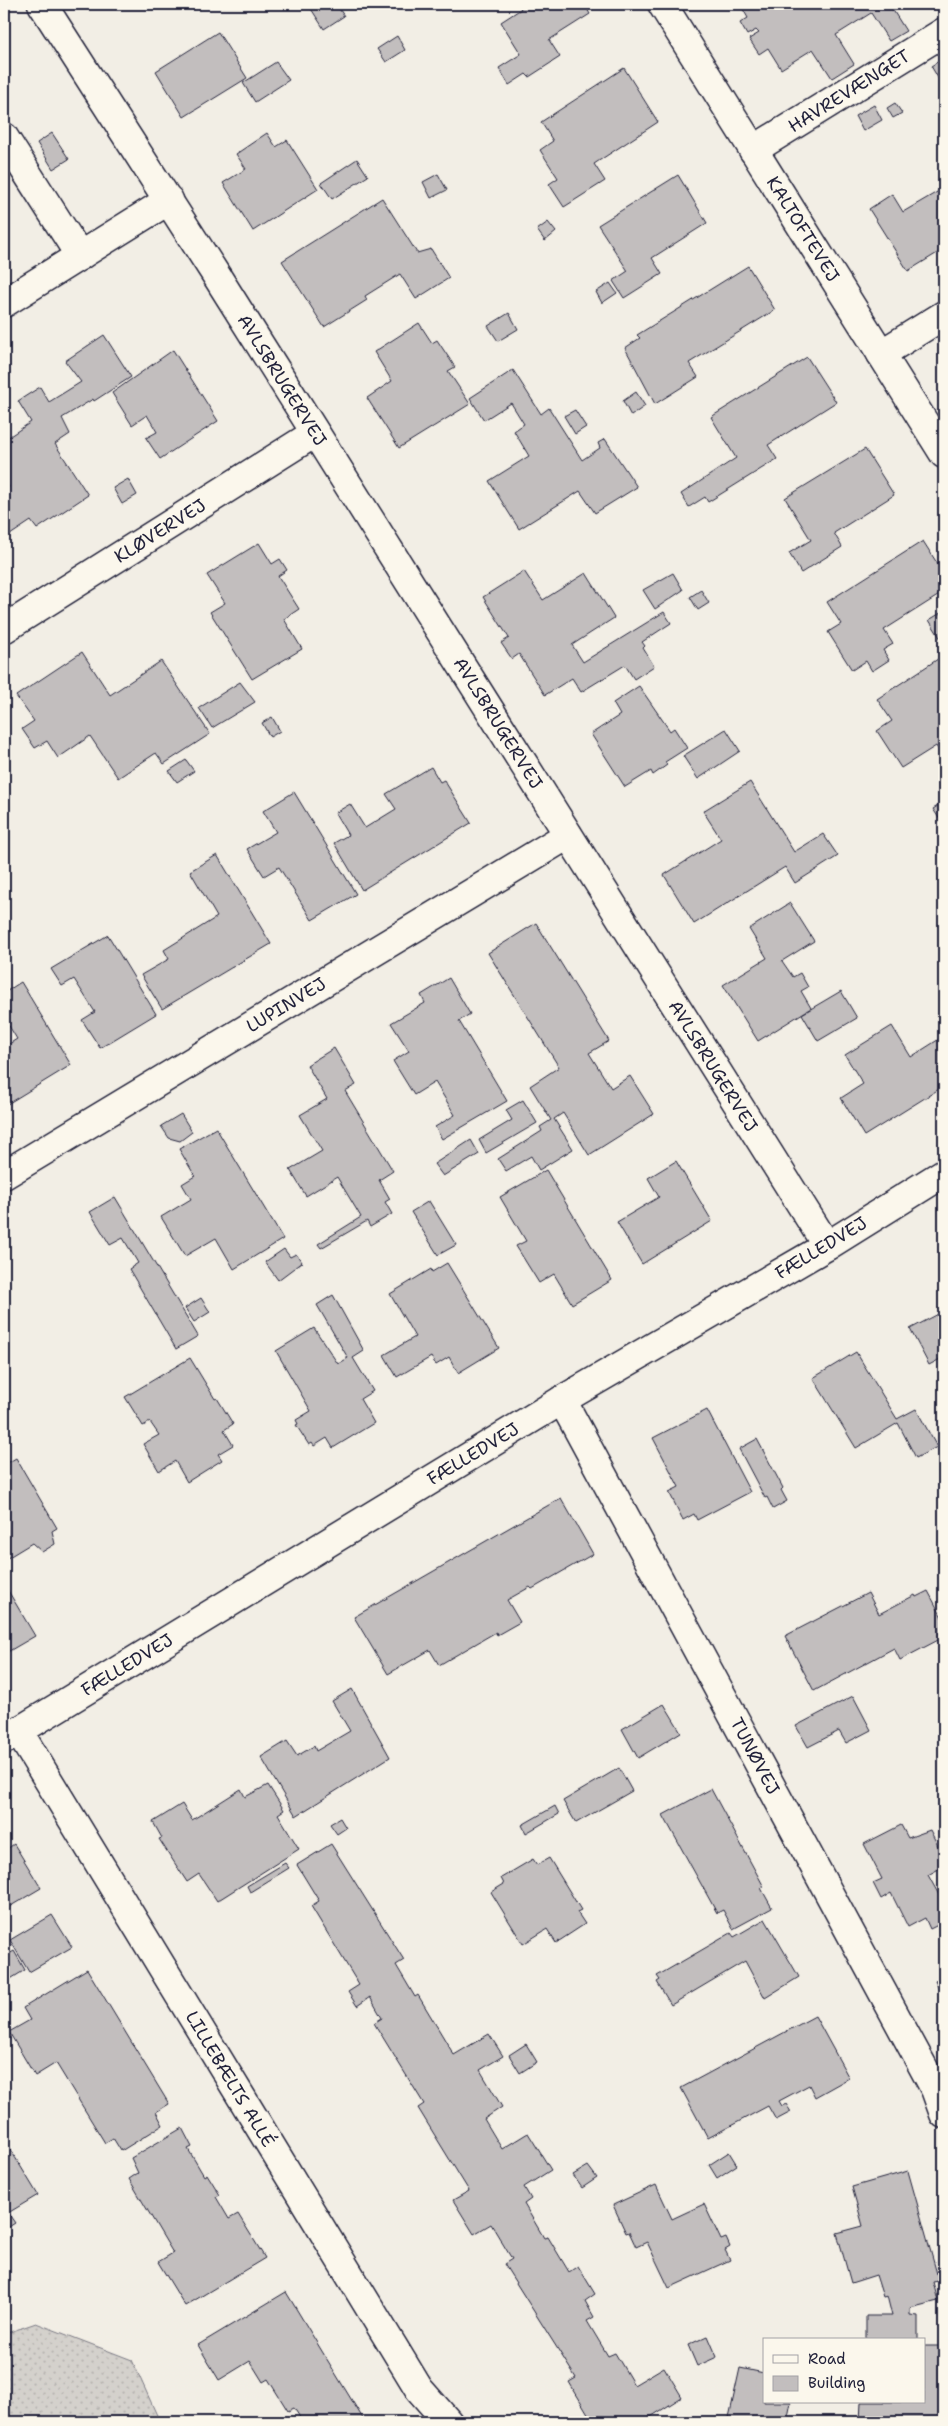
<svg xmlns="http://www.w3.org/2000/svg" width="948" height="2426" viewBox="0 0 948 2426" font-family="'Shantell Sans',sans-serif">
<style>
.grass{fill:url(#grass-dots);stroke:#7b7a84}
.building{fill:#c2bebe;stroke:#22223b}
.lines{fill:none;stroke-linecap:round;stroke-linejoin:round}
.minor-casing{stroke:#22223b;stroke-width:31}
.minor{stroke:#fbf7ec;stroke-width:28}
.labels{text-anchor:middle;stroke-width:5;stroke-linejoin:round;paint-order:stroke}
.street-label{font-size:18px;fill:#22223b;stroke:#fbf7ec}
</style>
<defs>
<pattern id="grass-dots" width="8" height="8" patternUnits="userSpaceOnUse" patternTransform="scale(1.25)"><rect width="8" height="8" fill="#d4d1cc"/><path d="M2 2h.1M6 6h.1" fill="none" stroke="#b6b3b0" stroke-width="1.8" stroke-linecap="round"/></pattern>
</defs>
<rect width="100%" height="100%" fill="#f2eee5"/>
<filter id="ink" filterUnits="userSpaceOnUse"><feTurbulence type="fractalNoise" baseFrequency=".02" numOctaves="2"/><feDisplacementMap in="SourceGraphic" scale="10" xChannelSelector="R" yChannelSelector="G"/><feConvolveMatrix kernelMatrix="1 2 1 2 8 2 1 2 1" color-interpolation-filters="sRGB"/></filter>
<g filter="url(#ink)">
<polygon class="grass" points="36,2323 132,2360 160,2422 4,2422 4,2334"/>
<g class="building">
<polygon points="308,4 336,4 344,16 324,29"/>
<polygon points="518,4 584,4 590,14 549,40 560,57 529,77 526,74 509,85 499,68 521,54 501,22 521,9"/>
<polygon points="740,4 757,4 758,6 762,4 889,4 906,31 889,41 871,13 836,35 854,64 832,78 813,49 781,69 768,48 759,54 749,39 759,33 756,30 747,35 740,23 748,18"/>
<polygon points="218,32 247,78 184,117 156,71"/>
<polygon points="397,36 405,50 386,62 377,49"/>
<polygon points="944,58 944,88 931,66"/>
<polygon points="276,62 289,80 255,102 243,83"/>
<polygon points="624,68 658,122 594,164 605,181 564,207 549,184 558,178 540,150 553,141 541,122"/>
<polygon points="895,103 902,113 893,118 887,108"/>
<polygon points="874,105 882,120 863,131 855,116"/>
<polygon points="52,133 69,159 53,169 37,143"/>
<polygon points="267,133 276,147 287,140 318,189 253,231 223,183 246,169 236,154"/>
<polygon points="357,159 368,176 332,199 321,183"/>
<polygon points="438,174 447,190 431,198 423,182"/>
<polygon points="678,175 707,223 652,258 662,274 624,298 613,281 628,271 598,225"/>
<polygon points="944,188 944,249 908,271 869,209 892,194 903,212"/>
<polygon points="382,198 417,253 431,249 449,278 416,299 400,274 365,296 367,300 324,327 282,261"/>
<polygon points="548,222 556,232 545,241 537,230"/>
<polygon points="748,266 775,310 689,363 698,377 655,404 625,348 640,338 637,335"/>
<polygon points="610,283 617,293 602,303 596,292"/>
<polygon points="509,313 518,329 498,341 488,326"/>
<polygon points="419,323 432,343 437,340 455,367 448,371 470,404 399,448 367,398 392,381 374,352"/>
<polygon points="104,335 131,377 94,401 93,399 62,418 70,434 55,444 88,495 37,529 31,521 7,537 4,532 4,491 9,487 4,480 4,440 31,422 18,401 40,387 49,402 81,382 65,361"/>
<polygon points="173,350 218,421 160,459 146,438 157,432 147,415 132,425 112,393"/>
<polygon points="807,357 836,402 768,445 777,459 708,502 705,497 689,507 681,494 736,458 711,417"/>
<polygon points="513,370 541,414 549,408 582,460 600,448 598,443 605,439 637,487 595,513 580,491 519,529 489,481 529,456 514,431 524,424 511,403 484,420 470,398"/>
<polygon points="636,392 645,406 631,416 623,401"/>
<polygon points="575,410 586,427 575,434 564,416"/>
<polygon points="865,449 894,495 834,533 842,547 801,573 789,553 811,540 785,498"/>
<polygon points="128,479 137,495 122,504 113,488"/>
<polygon points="923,541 944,574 944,592 884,630 893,644 883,650 889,660 872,671 866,661 852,670 828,632 841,624 827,602"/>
<polygon points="259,543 272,564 280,559 287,570 278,576 299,609 284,619 302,649 252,679 210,612 225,603 207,575"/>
<polygon points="524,571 543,600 586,573 614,618 572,645 583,662 664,612 671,623 642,642 645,646 643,648 654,666 634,679 625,665 581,692 572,678 545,695 519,654 512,659 501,643 509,638 483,597"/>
<polygon points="673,573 683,590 655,609 643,590"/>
<polygon points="701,590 709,603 698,610 690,597"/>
<polygon points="944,611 944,637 941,639 929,620"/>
<polygon points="82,652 110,695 161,661 210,734 164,764 156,753 118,778 90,736 58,758 47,741 35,748 22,729 34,721 16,696"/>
<polygon points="944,655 944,758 936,746 901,768 877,731 892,721 877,699"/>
<polygon points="240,682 255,702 212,728 199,708"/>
<polygon points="639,686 670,731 674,728 687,748 665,762 667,765 653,775 651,771 625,787 591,734 620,715 613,703"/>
<polygon points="272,717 280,731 270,737 262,723"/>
<polygon points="726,729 740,751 698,779 683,756"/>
<polygon points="186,760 194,771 177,782 169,771"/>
<polygon points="431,767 440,782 444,780 471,823 362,890 334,843 348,835 335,813 350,804 365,828 396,809 386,794"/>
<polygon points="750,782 794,852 823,834 838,856 795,883 785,867 694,924 664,875 721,839 703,811"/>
<polygon points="294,792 356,894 312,920 279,867 264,876 247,849 276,832 263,811"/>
<polygon points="944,802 944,826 933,809"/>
<polygon points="217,855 271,944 162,1009 141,975 169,959 164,950 217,917 190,871"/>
<polygon points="790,903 814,941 782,961 793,977 800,973 808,987 801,991 811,1008 758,1041 723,985 767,958 749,929"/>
<polygon points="536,923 609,1041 589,1053 611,1088 630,1076 654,1114 589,1155 563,1113 554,1119 573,1149 539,1170 531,1156 506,1171 498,1159 542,1131 540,1127 551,1120 530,1086 559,1067 488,953"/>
<polygon points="108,935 156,1014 100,1048 82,1020 95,1012 74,979 62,986 51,969"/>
<polygon points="449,978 470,1014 459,1021 507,1101 442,1139 435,1127 455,1115 435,1082 414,1095 393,1061 409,1051 391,1023 425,1003 421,995"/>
<polygon points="21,982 71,1065 4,1106 4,1047 17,1039 9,1026 4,1029 4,993"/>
<polygon points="841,991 857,1018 818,1041 802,1014"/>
<polygon points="892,1026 911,1057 944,1036 944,1086 864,1136 841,1098 863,1084 845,1055"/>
<polygon points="334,1048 356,1085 345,1091 393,1171 379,1180 390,1199 385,1202 392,1214 370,1227 367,1221 321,1248 318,1244 361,1217 337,1177 306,1196 290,1170 322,1151 300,1115 327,1099 307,1065"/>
<polygon points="523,1100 537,1123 486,1153 479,1140 512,1120 506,1110"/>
<polygon points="181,1114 192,1132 180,1141 169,1138 161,1126"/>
<polygon points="216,1128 283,1239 234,1269 216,1238 185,1256 161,1217 191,1199 182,1184 195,1176 179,1149"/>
<polygon points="471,1140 479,1154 443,1176 434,1164"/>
<polygon points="676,1161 712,1221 642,1264 617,1222 659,1197 648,1178"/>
<polygon points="546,1170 612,1280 572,1304 554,1274 539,1283 516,1246 526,1241 500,1197"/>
<polygon points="115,1197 198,1336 176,1349 129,1269 138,1263 123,1238 110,1245 90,1212"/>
<polygon points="429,1201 456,1245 438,1255 411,1212"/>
<polygon points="284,1249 290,1257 296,1254 302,1262 278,1280 265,1262"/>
<polygon points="447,1263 499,1348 458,1373 449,1357 436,1365 431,1357 397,1377 384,1355 415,1337 390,1294 431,1269 432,1272"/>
<polygon points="333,1295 364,1351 353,1358 373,1391 360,1399 374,1423 333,1448 327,1438 314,1446 312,1443 309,1445 296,1425 298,1424 296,1420 311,1411 276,1351 314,1328 338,1364 348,1358 317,1305"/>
<polygon points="201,1298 210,1312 194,1322 185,1308"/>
<polygon points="944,1311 944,1357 929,1365 910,1329"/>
<polygon points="856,1352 897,1419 916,1409 937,1447 916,1458 898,1423 856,1448 813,1378"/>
<polygon points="190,1358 215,1399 217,1398 233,1424 224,1430 233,1445 218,1454 222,1460 187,1482 175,1461 159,1471 143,1444 159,1435 150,1422 143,1426 125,1397"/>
<polygon points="707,1410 750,1492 697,1520 694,1514 683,1520 669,1492 679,1487 653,1438"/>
<polygon points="757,1439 783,1488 781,1490 787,1501 773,1509 767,1497 765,1498 739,1449"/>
<polygon points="16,1458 57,1528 52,1531 55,1544 42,1552 32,1543 4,1560 4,1465"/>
<polygon points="561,1498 593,1554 532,1589 530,1587 507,1600 520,1622 497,1635 496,1632 439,1665 430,1650 388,1674 354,1617"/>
<polygon points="7,1589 35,1636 4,1654 4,1591"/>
<polygon points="928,1591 944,1621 944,1637 900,1660 894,1648 814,1691 785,1636 868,1593 879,1614 915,1595 916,1597"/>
<polygon points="352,1689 390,1757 296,1816 261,1757 287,1741 297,1756 314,1746 316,1751 350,1731 332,1701"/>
<polygon points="853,1696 871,1730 846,1743 839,1731 808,1747 796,1726"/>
<polygon points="664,1704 681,1732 638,1758 622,1729"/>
<polygon points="619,1768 632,1791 576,1823 563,1801"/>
<polygon points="268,1785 284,1810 278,1814 299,1849 217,1901 199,1874 187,1882 159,1839 162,1838 153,1822 182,1804 192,1820 241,1789 245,1797"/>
<polygon points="711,1789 764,1887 761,1888 772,1908 733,1929 723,1910 717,1913 663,1815"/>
<polygon points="555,1806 559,1814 526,1833 522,1825"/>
<polygon points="340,1818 346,1828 337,1834 330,1824"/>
<polygon points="901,1825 908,1838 930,1830 944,1858 944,1866 928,1875 944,1904 944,1922 930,1929 925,1918 908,1927 891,1893 881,1899 873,1883 882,1879 864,1844"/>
<polygon points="14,1844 41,1888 4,1910 4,1851"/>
<polygon points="331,1844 404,1960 396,1965 415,1997 418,1995 454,2055 489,2034 503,2056 480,2070 502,2107 484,2119 502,2149 528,2133 551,2170 524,2187 531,2199 524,2204 544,2238 548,2237 569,2272 578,2266 595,2294 585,2301 594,2317 587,2321 608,2356 615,2353 634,2385 664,2367 682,2397 649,2418 652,2422 593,2422 569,2382 576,2378 504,2264 512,2259 491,2224 474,2234 453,2200 469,2191 418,2108 424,2104 374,2023 382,2018 370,1997 357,2006 348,1992 359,1985 311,1906 319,1901 297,1865"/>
<polygon points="549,1858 581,1910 577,1912 585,1924 556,1943 547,1929 523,1944 491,1892 504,1884 501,1878 533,1859 537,1865"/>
<polygon points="285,1863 289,1868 250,1892 247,1886"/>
<polygon points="52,1915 72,1947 29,1972 10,1940"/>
<polygon points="765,1919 799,1977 765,1998 745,1961 671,2005 657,1982 660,1980 657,1976 731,1933 734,1937"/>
<polygon points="14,1951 25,1970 4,1983 4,1957"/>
<polygon points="87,1969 169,2104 156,2112 163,2125 121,2151 113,2138 105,2143 56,2063 35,2076 9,2032 30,2020 23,2008"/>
<polygon points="944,1976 944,2000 935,1981"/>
<polygon points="815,2016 849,2078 815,2097 809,2085 779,2101 782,2106 786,2104 791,2112 776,2120 768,2106 708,2138 681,2088"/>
<polygon points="526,2044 537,2062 520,2073 509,2055"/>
<polygon points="182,2128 192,2147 188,2149 204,2176 207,2174 220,2195 216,2197 229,2219 238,2214 265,2258 185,2306 158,2262 173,2253 129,2179 138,2173 131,2158"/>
<polygon points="4,2139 38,2195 8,2213 15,2223 4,2230"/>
<polygon points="729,2152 737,2165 717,2178 709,2165"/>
<polygon points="588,2166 597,2178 582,2188 573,2175"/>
<polygon points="908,2171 939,2281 933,2282 938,2301 910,2308 910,2315 918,2316 918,2340 866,2340 866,2316 892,2316 887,2296 883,2297 876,2275 851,2283 837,2233 863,2226 852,2187"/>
<polygon points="656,2185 672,2219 704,2204 721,2240 726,2238 730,2247 725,2250 730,2260 669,2288 647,2242 636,2247 629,2232 626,2233 613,2205"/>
<polygon points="286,2292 365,2422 303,2422 294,2408 288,2411 268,2379 263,2382 250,2361 219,2380 198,2345"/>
<polygon points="708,2336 717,2357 697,2366 688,2345"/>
<polygon points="924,2346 944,2346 944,2422 860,2422 861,2402 924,2402"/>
<polygon points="740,2368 764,2373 764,2402 791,2402 787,2422 728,2422"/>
</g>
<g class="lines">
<g class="minor-casing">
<g id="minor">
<polyline points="42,4 218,278 827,1246"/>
<polyline points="662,4 944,454"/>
<polyline points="4,137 80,256"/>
<polyline points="753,150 944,32"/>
<polyline points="4,303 169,200"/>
<polyline points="881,354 944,315"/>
<polyline points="4,629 315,433"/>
<polyline points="4,1175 568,835"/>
<polyline points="562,1400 935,2089 944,2114"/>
<polyline points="19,1732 419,2389 448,2422"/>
<polyline points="4,1740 562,1400 827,1246 944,1173"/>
</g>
</g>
<use href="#minor" class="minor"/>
</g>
</g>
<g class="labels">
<g class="street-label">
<text transform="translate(849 91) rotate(-32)" y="6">HAVREVÆNGET</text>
<text transform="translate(803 229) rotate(58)" y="6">KALTOFTEVEJ</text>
<text transform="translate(282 380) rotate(58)" y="6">AVLSBRUGERVEJ</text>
<text transform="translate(160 531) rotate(-32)" y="6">KLØVERVEJ</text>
<text transform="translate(498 723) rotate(58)" y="6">AVLSBRUGERVEJ</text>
<text transform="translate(286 1005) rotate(-31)" y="6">LUPINVEJ</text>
<text transform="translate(713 1066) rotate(58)" y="6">AVLSBRUGERVEJ</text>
<text transform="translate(821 1248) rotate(-31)" y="6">FÆLLEDVEJ</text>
<text transform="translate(473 1454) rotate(-31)" y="6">FÆLLEDVEJ</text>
<text transform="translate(127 1665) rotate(-31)" y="6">FÆLLEDVEJ</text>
<text transform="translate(755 1756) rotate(62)" y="6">TUNØVEJ</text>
<text transform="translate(230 2079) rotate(59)" y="6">LILLEBÆLTS ALLÉ</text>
</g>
</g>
<rect width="948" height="2426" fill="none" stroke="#fbf7ec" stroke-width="20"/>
<rect x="10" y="10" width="928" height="2406" fill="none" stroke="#22223b" stroke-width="2" filter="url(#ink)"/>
<rect x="763" y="2338" width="162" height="65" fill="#fbf7ec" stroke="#a4a2a5"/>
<rect x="773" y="2355" width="25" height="8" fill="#fbf7ec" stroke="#a4a2a5"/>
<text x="808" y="2364" font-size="15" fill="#22223b">Road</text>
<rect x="773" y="2376" width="25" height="15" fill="#c2bebe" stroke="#a4a2a5"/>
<text x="808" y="2388" font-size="15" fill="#22223b">Building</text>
</svg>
